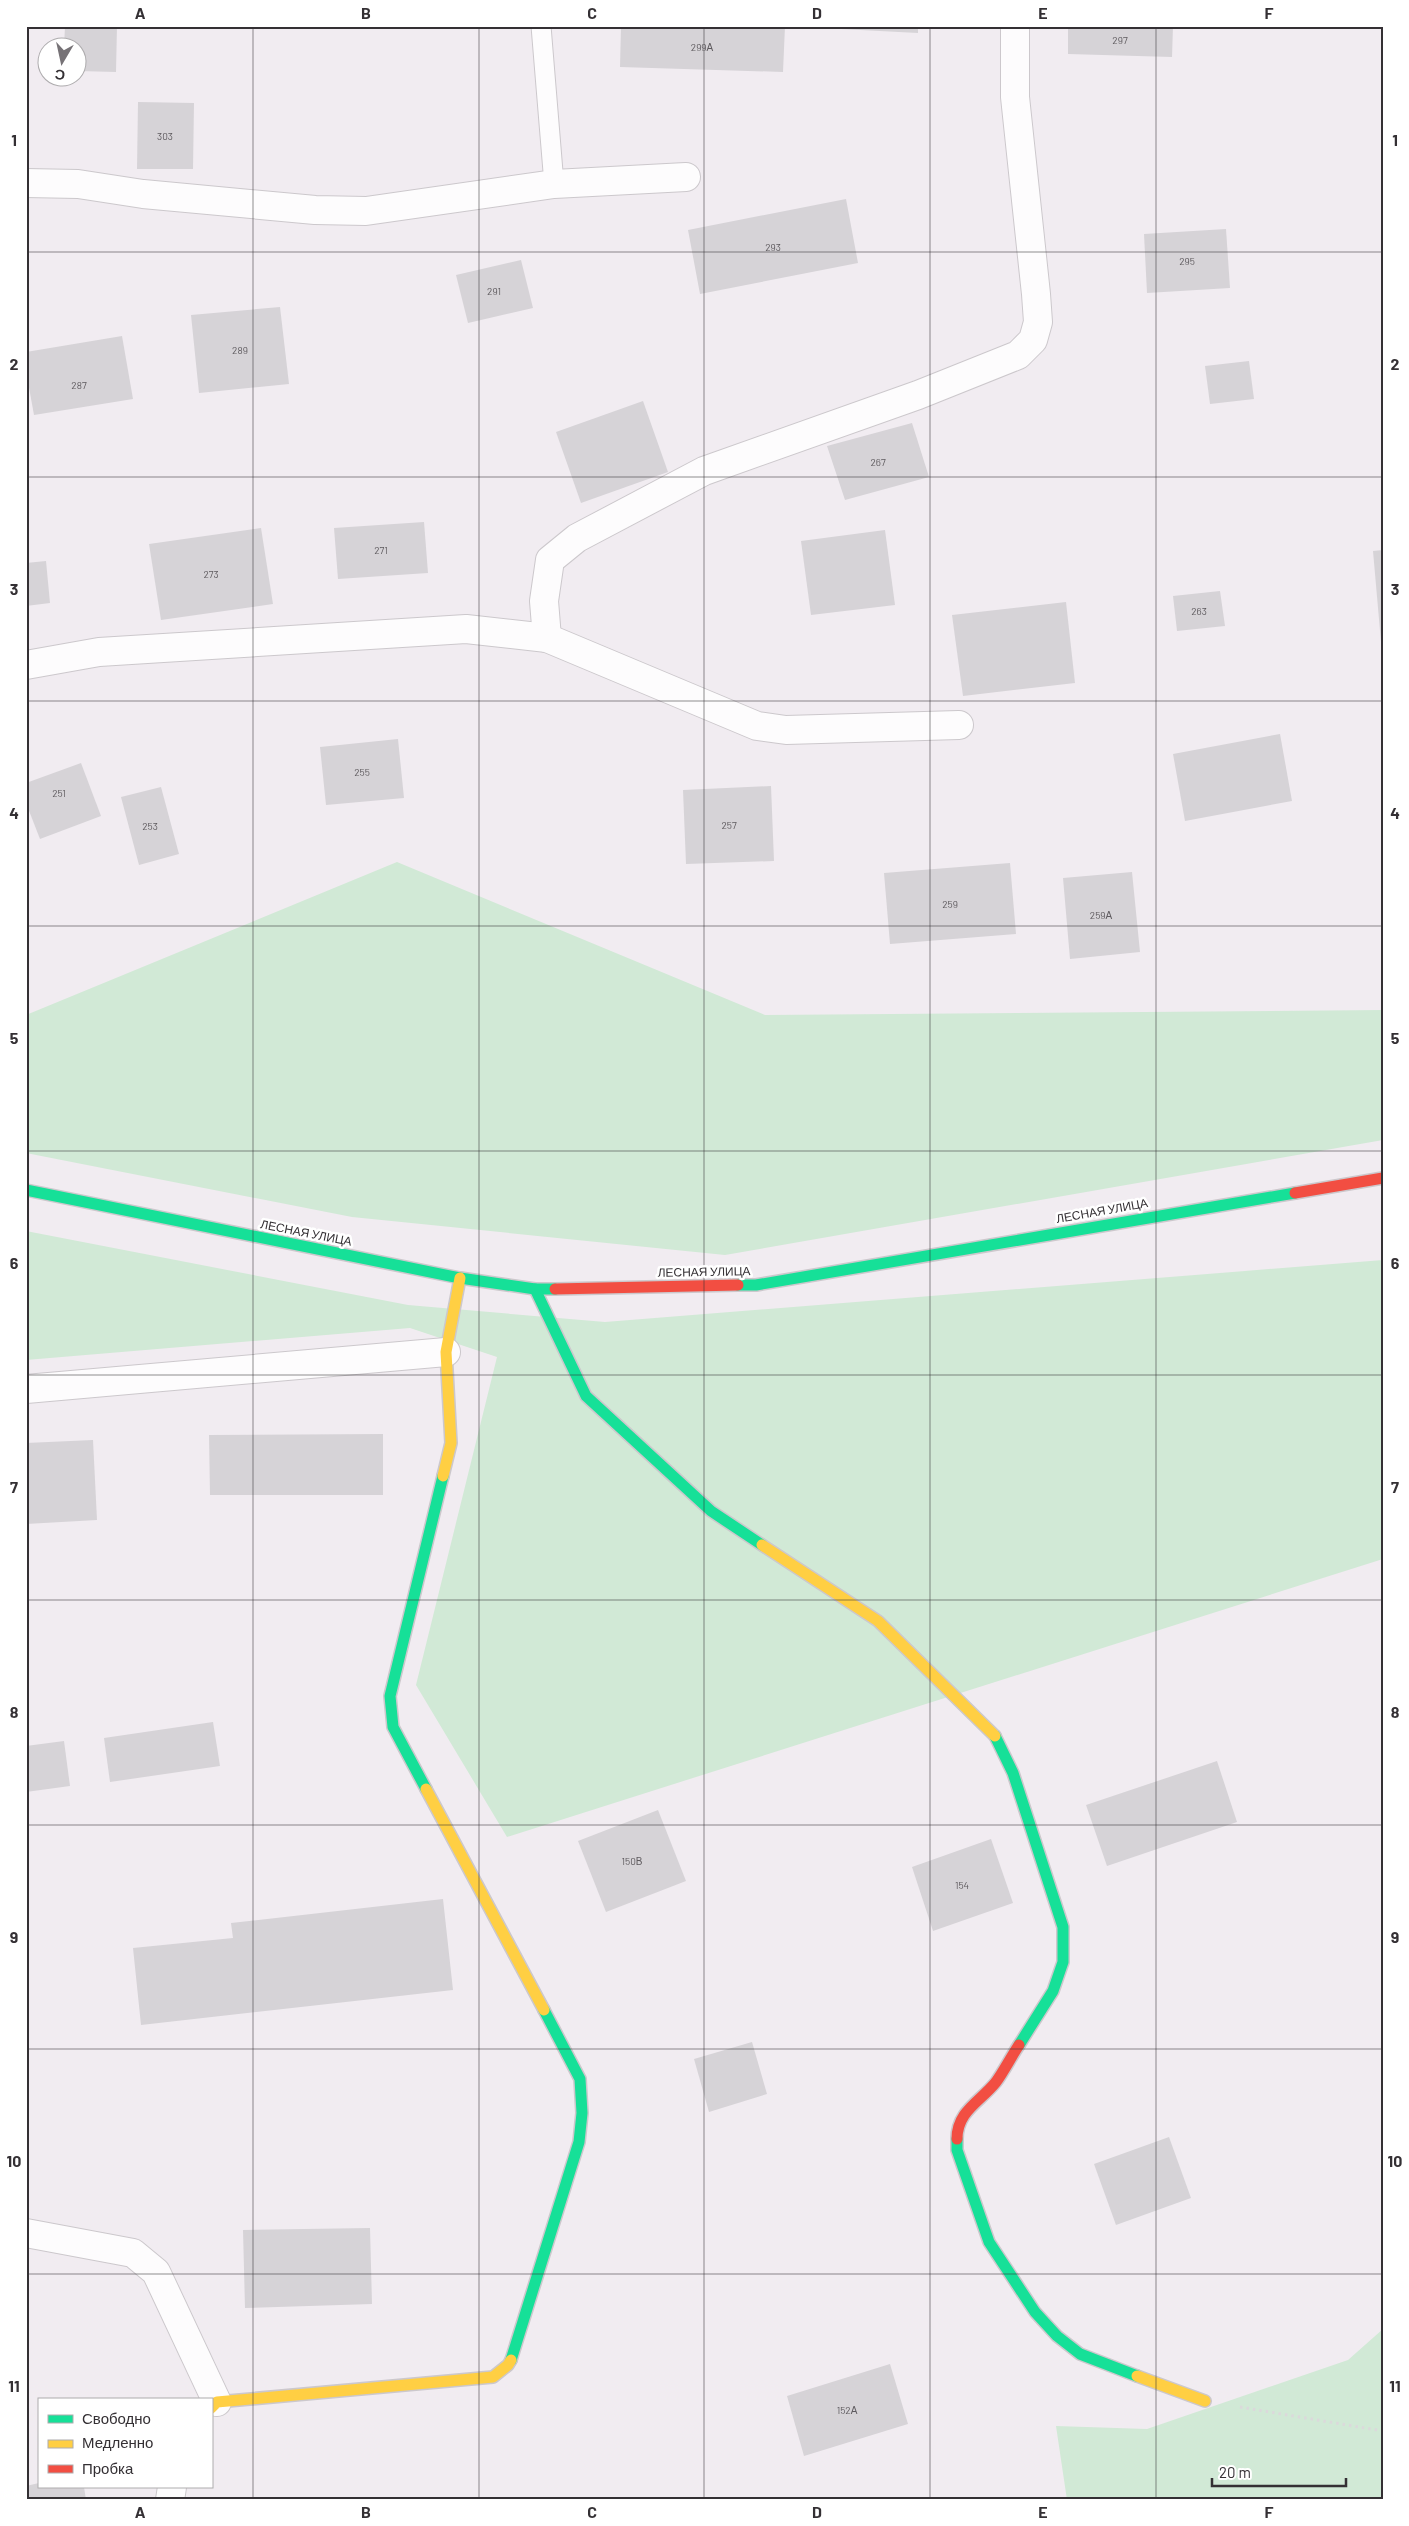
<svg xmlns="http://www.w3.org/2000/svg" width="1409" height="2526" viewBox="0 0 1409 2526" font-family="Barlow,sans-serif">
<style>
.green{fill:#d1e9d6}
.building{fill:#d6d3d7}
.lines{fill:none;stroke-linecap:round;stroke-linejoin:round}
.lane-casing{stroke:#ccc8cc;stroke-width:21}
.street-casing{stroke:#ccc8cc;stroke-width:30}
.fast-casing{stroke:#ccc8cc;stroke-width:14}
.slow-casing{stroke:#ccc8cc;stroke-width:14}
.jam-casing{stroke:#ccc8cc;stroke-width:14}
.path{stroke:#dbd9db;stroke-width:3;stroke-dasharray:2.5 4;stroke-linecap:butt}
.lane{stroke:#fdfcfd;stroke-width:19}
.street{stroke:#fdfcfd;stroke-width:28}
.fast{stroke:#16e098;stroke-width:11}
.slow{stroke:#ffcf43;stroke-width:11}
.jam{stroke:#f24e42;stroke-width:11}
.grid{fill:none;stroke:#343034;stroke-width:1;stroke-opacity:0.55}
.labels{text-anchor:middle;stroke-width:5;stroke-linejoin:round;paint-order:stroke}
.number-label{font-size:10px;fill:#5e5a5e}
.street-label{font-size:12px;fill:#343034;stroke:#fff}
.neatline{fill:none;stroke:#343034;stroke-width:2}
.grid-label{font-size:16px;text-anchor:middle;font-weight:bold;fill:#343034}
</style>
<rect width="100%" height="100%" fill="#f1ecf1"/>
<g class="green">
<polygon points="397,862 765,1015 1383,1010 1383,1140 725,1255 352,1217 26,1153 26,1015"/>
<polygon points="26,1231 408,1305 605,1322 1383,1260 1383,1559 507,1837 416,1685 497,1357 410,1328 26,1360"/>
<polygon points="1383,2329 1383,2500 1067,2500 1056,2426 1147,2429 1348,2360"/>
</g>
<g class="building">
<polygon points="65,26 117,26 116,72 78,71 78,48 64,48"/>
<polygon points="621,26 785,26 783,72 620,67"/>
<polygon points="822,26 918,26 918,33 822,28"/>
<polygon points="1068,26 1173,26 1172,57 1068,54"/>
<polygon points="138,102 194,103 193,169 137,169"/>
<polygon points="846,199 858,263 700,294 688,230"/>
<polygon points="1226,229 1230,288 1147,293 1144,234"/>
<polygon points="521,260 533,308 468,323 456,275"/>
<polygon points="280,307 289,384 199,393 191,315"/>
<polygon points="122,336 133,399 34,415 26,371 26,352"/>
<polygon points="1249,361 1254,399 1210,404 1205,366"/>
<polygon points="643,401 668,472 581,503 556,432"/>
<polygon points="912,423 929,477 845,500 827,446"/>
<polygon points="424,522 428,573 338,579 334,528"/>
<polygon points="261,528 273,604 161,620 149,544"/>
<polygon points="885,530 895,605 811,615 801,541"/>
<polygon points="1383,550 1383,642 1381,642 1373,551"/>
<polygon points="46,561 50,603 26,606 26,563"/>
<polygon points="1220,591 1225,626 1177,631 1173,596"/>
<polygon points="1066,602 1075,683 963,696 952,615"/>
<polygon points="1280,734 1292,801 1185,821 1173,754"/>
<polygon points="398,739 404,798 326,805 320,747"/>
<polygon points="81,763 101,816 40,839 26,803 26,783"/>
<polygon points="771,786 774,861 686,864 683,790"/>
<polygon points="161,787 179,854 139,865 121,797"/>
<polygon points="1010,863 1016,934 890,944 884,873"/>
<polygon points="1132,872 1140,952 1070,959 1063,878"/>
<polygon points="383,1434 383,1495 210,1495 209,1435"/>
<polygon points="93,1440 97,1520 26,1524 26,1443"/>
<polygon points="213,1722 220,1766 110,1782 104,1738"/>
<polygon points="64,1741 70,1786 26,1792 26,1746"/>
<polygon points="1217,1761 1237,1822 1107,1866 1086,1805"/>
<polygon points="658,1810 686,1881 606,1912 578,1841"/>
<polygon points="991,1839 1013,1903 933,1931 912,1867"/>
<polygon points="443,1899 453,1990 141,2025 133,1948 233,1938 231,1923"/>
<polygon points="752,2042 767,2094 709,2112 694,2059"/>
<polygon points="1169,2137 1191,2198 1116,2225 1094,2164"/>
<polygon points="370,2228 372,2304 245,2308 243,2230"/>
<polygon points="890,2364 908,2424 804,2456 787,2396"/>
<polygon points="39,2483 39,2487 84,2487 86,2500 26,2500 26,2486"/>
</g>
<g class="lines">
<g class="lane-casing">
<polyline id="lane" points="541,26 554,184"/>
</g>
<g class="street-casing">
<g id="street">
<polyline points="26,183 78,184 143,194 315,210 366,211 554,184 686,177"/>
<polyline points="547,638 544,601 550,560 577,538 704,471 918,395 1018,355 1033,340 1038,322 1036,294 1015,97 1015,26"/>
<polyline points="26,665 99,652 466,629 547,638 757,726 786,730 959,725"/>
<polyline points="26,1389 446,1352"/>
<polyline points="26,2233 133,2253 156,2272 217,2402"/>
<polyline points="170,2500 172,2487"/>
</g>
</g>
<g class="fast-casing">
<g id="fast">
<polyline points="26,1190 460,1278 535,1289 555,1289"/>
<polyline points="738,1285 756,1285 1295,1193"/>
<polyline points="535,1289 586,1396 711,1511 762,1545"/>
<polyline points="995,1736 1013,1773 1063,1927 1063,1962 1053,1991 1019,2045"/>
<polyline points="426,1789 393,1727 390,1696 443,1476"/>
<polyline points="957,2139 957,2150 989,2242 1035,2312 1057,2336 1080,2354 1137,2376"/>
<polyline points="511,2360 579,2142 582,2113 580,2079 544,2010"/>
</g>
</g>
<g class="slow-casing">
<g id="slow">
<polyline points="443,1476 451,1443 446,1352 460,1278"/>
<polyline points="762,1545 878,1621 995,1736"/>
<polyline points="426,1789 544,2010"/>
<polyline points="1137,2376 1205,2401"/>
<polyline points="211,2408 217,2402 493,2377 508,2365 511,2360"/>
</g>
</g>
<g class="jam-casing">
<g id="jam">
<polyline points="1295,1193 1383,1178"/>
<polyline points="555,1289 738,1285"/>
<path d="M957 2139C957 2111 980 2102 996 2082 1004 2071 1011 2057 1019 2045"/>
</g>
</g>
<polyline class="path" points="1240,2407 1383,2431"/>
<use href="#lane" class="lane"/>
<use href="#street" class="street"/>
<use href="#fast" class="fast"/>
<use href="#slow" class="slow"/>
<use href="#jam" class="jam"/>
</g>
<path class="grid" d="M253 26V2500M479 26V2500M704 26V2500M930 26V2500M1156 26V2500M26 252H1383M26 477H1383M26 701H1383M26 926H1383M26 1151H1383M26 1375H1383M26 1600H1383M26 1825H1383M26 2049H1383M26 2274H1383"/>
<g class="labels">
<g class="number-label">
<text x="1120" y="44">297</text>
<text x="702" y="51">299А</text>
<text x="165" y="140">303</text>
<text x="773" y="251">293</text>
<text x="1187" y="265">295</text>
<text x="494" y="295">291</text>
<text x="240" y="354">289</text>
<text x="79" y="389">287</text>
<text x="878" y="466">267</text>
<text x="381" y="554">271</text>
<text x="211" y="578">273</text>
<text x="1199" y="615">263</text>
<text x="362" y="776">255</text>
<text x="59" y="797">251</text>
<text x="729" y="829">257</text>
<text x="150" y="830">253</text>
<text x="950" y="908">259</text>
<text x="1101" y="919">259А</text>
<text x="632" y="1865">150В</text>
<text x="962" y="1889">154</text>
<text x="847" y="2414">152А</text>
</g>
<g class="street-label">
<text transform="translate(1102 1211) rotate(-10)" y="4">ЛЕСНАЯ УЛИЦА</text>
<text transform="translate(306 1233) rotate(11)" y="4">ЛЕСНАЯ УЛИЦА</text>
<text transform="translate(704 1272) rotate(-1)" y="4">ЛЕСНАЯ УЛИЦА</text>
</g>
</g>
<rect width="1409" height="2526" fill="none" stroke="#ffffff" stroke-width="55"/>
<rect x="38" y="2398" width="175" height="90" fill="#ffffff" stroke="#aeacae"/>
<rect x="48" y="2415" width="25" height="8" fill="#16e098" stroke="#aeacae"/>
<text x="82" y="2424" font-size="15" fill="#343034">Свободно</text>
<rect x="48" y="2440" width="25" height="8" fill="#ffcf43" stroke="#aeacae"/>
<text x="82" y="2448" font-size="15" fill="#343034">Медленно</text>
<rect x="48" y="2465" width="25" height="8" fill="#f24e42" stroke="#aeacae"/>
<text x="82" y="2474" font-size="15" fill="#343034">Пробка</text>
<g transform="translate(62 62) rotate(189)"><circle r="24" fill="#ffffff" stroke="#aeacae"/>
<path d="M0-4L9 19L0 12L-9 19Z" fill="#767276"/>
<text y="-8" font-size="14" font-weight="bold" text-anchor="middle" fill="#343034">С</text>
</g>
<path d="M1212 2478v8h134v-8" fill="none" stroke="#343034" stroke-width="2.5"/>
<text x="1219" y="2478" font-size="15" fill="#343034" stroke="#ffffff" stroke-width="4" paint-order="stroke">20 m</text>
<rect x="28" y="28" width="1354" height="2470" class="neatline"/>
<g class="grid-label">
<text x="140" y="19">A</text>
<text x="366" y="19">B</text>
<text x="592" y="19">C</text>
<text x="817" y="19">D</text>
<text x="1043" y="19">E</text>
<text x="1269" y="19">F</text>
<text x="14" y="146">1</text>
<text x="1395" y="146">1</text>
<text x="14" y="370">2</text>
<text x="1395" y="370">2</text>
<text x="14" y="595">3</text>
<text x="1395" y="595">3</text>
<text x="14" y="819">4</text>
<text x="1395" y="819">4</text>
<text x="14" y="1044">5</text>
<text x="1395" y="1044">5</text>
<text x="14" y="1269">6</text>
<text x="1395" y="1269">6</text>
<text x="14" y="1493">7</text>
<text x="1395" y="1493">7</text>
<text x="14" y="1718">8</text>
<text x="1395" y="1718">8</text>
<text x="14" y="1943">9</text>
<text x="1395" y="1943">9</text>
<text x="14" y="2167">10</text>
<text x="1395" y="2167">10</text>
<text x="14" y="2392">11</text>
<text x="1395" y="2392">11</text>
<text x="140" y="2518">A</text>
<text x="366" y="2518">B</text>
<text x="592" y="2518">C</text>
<text x="817" y="2518">D</text>
<text x="1043" y="2518">E</text>
<text x="1269" y="2518">F</text>
</g>
</svg>
